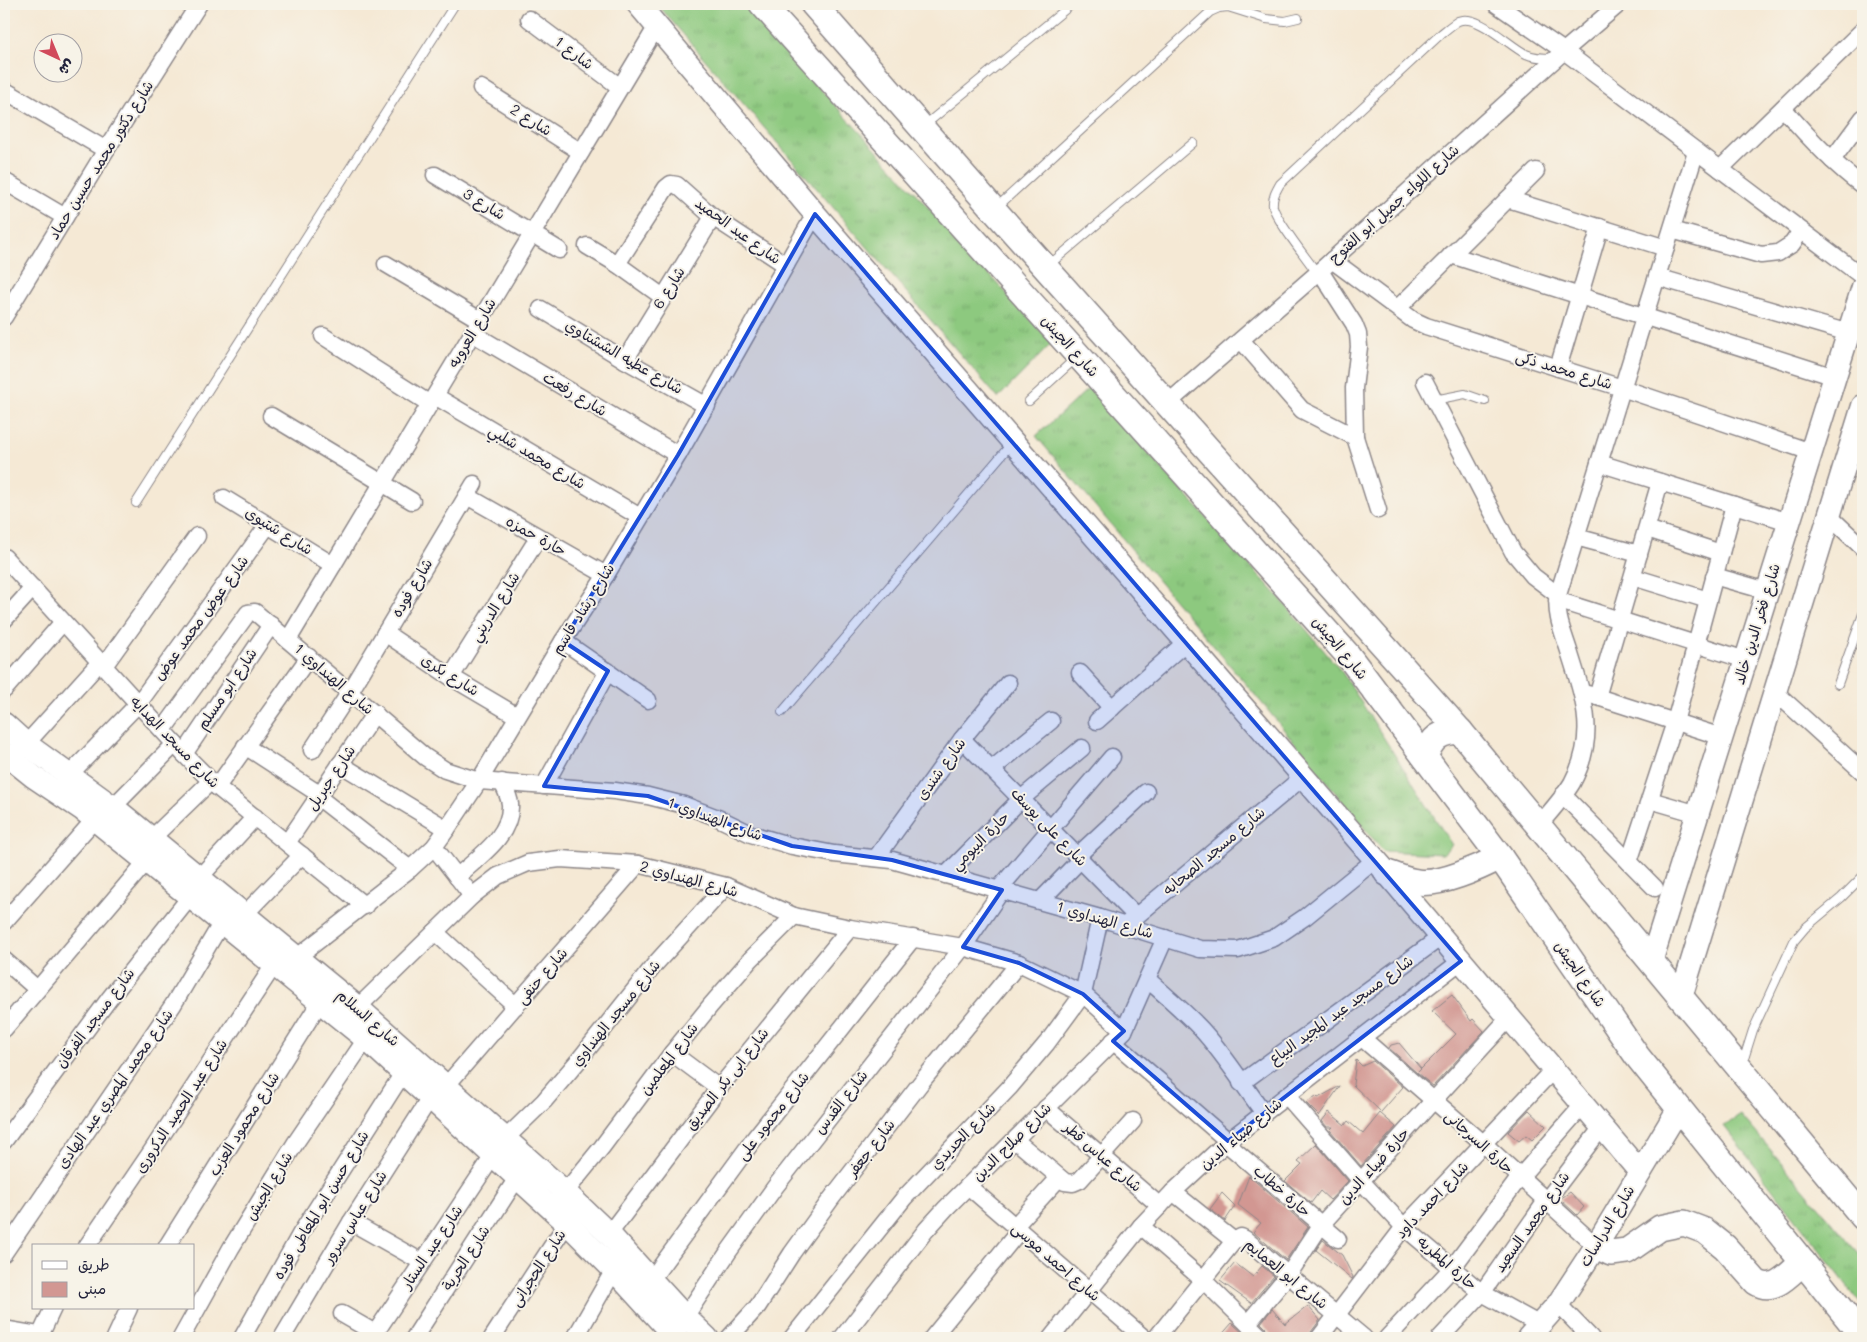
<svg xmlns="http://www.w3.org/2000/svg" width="1867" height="1342" viewBox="0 0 1867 1342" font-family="Mali,'Playpen Sans Arabic',sans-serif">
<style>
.grass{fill:url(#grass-tufts);stroke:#58765d}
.building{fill:#d29792}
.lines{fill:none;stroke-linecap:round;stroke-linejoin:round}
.lane-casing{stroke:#8c8688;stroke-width:10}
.street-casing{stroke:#8c8688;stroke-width:19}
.secondary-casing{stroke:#8c8688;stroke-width:25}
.primary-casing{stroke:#8c8688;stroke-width:28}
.lane{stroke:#fff;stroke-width:8}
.street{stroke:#fff;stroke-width:16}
.secondary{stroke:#fff;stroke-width:22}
.primary{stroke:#fff;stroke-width:25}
.marked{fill:#1d4ed8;fill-opacity:0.2;stroke:#1d4ed8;stroke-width:4;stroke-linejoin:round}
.labels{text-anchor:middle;stroke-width:4;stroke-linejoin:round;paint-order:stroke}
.street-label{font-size:15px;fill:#22223b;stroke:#f7f3e8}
</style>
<defs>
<pattern id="grass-tufts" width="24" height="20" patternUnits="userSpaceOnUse" patternTransform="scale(1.25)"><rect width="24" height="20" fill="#8dc97f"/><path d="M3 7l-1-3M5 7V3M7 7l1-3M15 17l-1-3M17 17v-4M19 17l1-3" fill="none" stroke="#79ac6f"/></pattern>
</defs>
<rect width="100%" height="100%" fill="#f7f3e8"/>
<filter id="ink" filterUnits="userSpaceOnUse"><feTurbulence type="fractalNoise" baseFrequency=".02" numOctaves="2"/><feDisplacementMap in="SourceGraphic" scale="10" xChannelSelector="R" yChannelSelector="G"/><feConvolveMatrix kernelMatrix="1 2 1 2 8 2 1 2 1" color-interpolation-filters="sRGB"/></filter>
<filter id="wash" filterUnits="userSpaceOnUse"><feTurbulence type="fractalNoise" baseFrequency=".0096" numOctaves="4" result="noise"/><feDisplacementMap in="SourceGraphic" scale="20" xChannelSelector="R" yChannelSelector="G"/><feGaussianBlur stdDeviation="1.12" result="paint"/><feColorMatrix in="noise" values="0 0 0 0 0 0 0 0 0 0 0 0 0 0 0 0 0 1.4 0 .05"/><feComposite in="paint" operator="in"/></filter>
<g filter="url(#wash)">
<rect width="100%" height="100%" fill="#f5e9d5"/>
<g class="grass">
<polygon points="657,4 743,4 1052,343 998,398"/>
<polygon points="1089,388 1278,596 1342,672 1452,845 1443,854 1383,851 1266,708 1036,436"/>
<polygon points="1741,1115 1863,1259 1863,1306 1724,1126"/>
</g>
<g id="blocks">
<g class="building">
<polygon points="1452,995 1471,1021 1473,1019 1484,1031 1433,1086 1417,1073 1456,1034 1432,1011"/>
<polygon points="1399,1043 1421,1069 1417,1073 1389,1048 1391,1045"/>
<polygon points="1356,1060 1362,1066 1373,1061 1403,1087 1381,1112 1353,1085"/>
<polygon points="1340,1086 1319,1116 1306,1103 1316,1096 1318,1098"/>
<polygon points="1529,1110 1546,1126 1532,1140 1526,1135 1519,1141 1508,1132"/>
<polygon points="1329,1112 1345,1125 1348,1121 1363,1134 1380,1113 1396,1127 1361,1166 1330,1130 1333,1127 1327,1127 1322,1121"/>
<polygon points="1316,1144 1348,1181 1330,1200 1320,1191 1311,1203 1285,1181 1302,1164 1298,1161"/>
<polygon points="1249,1176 1308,1227 1286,1260 1253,1232 1261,1223 1238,1205"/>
<polygon points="1570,1192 1584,1207 1577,1215 1560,1199"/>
<polygon points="1222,1193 1235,1206 1225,1221 1210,1209"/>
<polygon points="1323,1240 1342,1255 1353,1277 1352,1279 1316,1250"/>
<polygon points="1235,1263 1253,1277 1262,1266 1274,1276 1251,1303 1220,1281"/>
<polygon points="1308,1306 1320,1320 1311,1332 1309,1338 1272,1338 1269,1331 1261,1323 1272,1309 1285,1324"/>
<polygon points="1232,1323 1248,1338 1219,1338"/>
</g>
</g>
</g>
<g filter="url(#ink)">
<use href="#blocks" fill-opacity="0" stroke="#8c8688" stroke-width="1"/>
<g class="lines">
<g class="lane-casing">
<g id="lane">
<polyline points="925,125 1072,4"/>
<polyline points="997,207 1210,12 1219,8 1228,7 1266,19 1285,21 1298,18"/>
<polyline points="1049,265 1193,143"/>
<path d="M1317 273C1308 260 1275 219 1273 206 1272 198 1276 191 1280 184L1442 33C1447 29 1453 24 1458 21 1478 13 1509 46 1526 54 1534 58 1544 58 1553 58"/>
<polyline points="1434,400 1465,394 1485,401"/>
<polyline points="1029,401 1077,357"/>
<polyline points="136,503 455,4"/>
<polyline points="1838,684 1863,614"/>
<polyline points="782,712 1012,443"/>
<polyline points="1742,1065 1753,1030 1794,941 1805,928 1841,898 1863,876"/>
</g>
</g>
<g class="street-casing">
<g id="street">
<polyline points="1496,4 1564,51 1863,277"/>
<polyline points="529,19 620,87"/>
<polyline points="481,88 581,152"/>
<polyline points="4,90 106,150"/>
<path d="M1783 108C1807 136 1833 164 1863 186"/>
<polyline points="1832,160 1863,118"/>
<polyline points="1720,169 1863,30"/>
<polyline points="435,175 559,250"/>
<polyline points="4,181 65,217"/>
<polyline points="1508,199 1666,248"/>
<polyline points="1672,230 1761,255 1778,253 1792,244 1801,231"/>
<polyline points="587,246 617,264 663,297"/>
<polyline points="1451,255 1835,377"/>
<polyline points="1332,260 1413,320 1426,326 1622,388 1811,452"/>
<polyline points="386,264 480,320"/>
<polyline points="617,264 666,188 671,184 677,185 713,217 786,265"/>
<polyline points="1320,271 1354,324 1358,334 1359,347 1354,388 1355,437"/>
<polyline points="1657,277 1849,333"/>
<polyline points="1398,308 1536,171"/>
<polyline points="541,309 625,360 707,406"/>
<polyline points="4,317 106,150 199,4"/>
<polyline points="472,333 678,455"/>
<polyline points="323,336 430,404"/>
<polyline points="1241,340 1302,410 1355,437 1378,510"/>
<polyline points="625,360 713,217"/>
<polyline points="1558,368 1600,227"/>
<polyline points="1425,382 1513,552 1533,576 1558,595"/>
<polyline points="435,396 640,517"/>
<polyline points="1168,403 1320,271 1564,51 1619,4"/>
<polyline points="271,416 412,501"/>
<polyline points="1599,463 1789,522"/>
<polyline points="467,496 606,575"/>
<polyline points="224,498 333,565"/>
<polyline points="1829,516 1863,548"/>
<polyline points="1647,529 1721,553"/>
<polyline points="1576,537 1639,554"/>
<polyline points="4,557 184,754 217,787 365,906"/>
<polyline points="1714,576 1767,591"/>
<polyline points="1633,577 1708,600"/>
<polyline points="1557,600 1746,660"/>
<polyline points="4,620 33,588"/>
<polyline points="385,633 451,677 517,716"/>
<polyline points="288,640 657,26"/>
<polyline points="563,641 648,700"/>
<polyline points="104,666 197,536"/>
<polyline points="1080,673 1112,708"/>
<polyline points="451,677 538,538"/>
<polyline points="4,690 63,622"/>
<polyline points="1775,692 1863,772"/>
<polyline points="1588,694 1722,737"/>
<polyline points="1597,697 1660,482"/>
<polyline points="1097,721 1186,642"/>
<polyline points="163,730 248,613 255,612 425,757 445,770 479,781 615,791 648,796 684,805 718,818 751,834 792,846 834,854 892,860 1100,918 1200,949 1238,950 1274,938 1305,917 1375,860"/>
<polyline points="962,739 1136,916"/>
<polyline points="26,744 100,662"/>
<polyline points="245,746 319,794"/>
<polyline points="312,750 350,692 474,484"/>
<polyline points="184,754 271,625"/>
<polyline points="340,764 447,829"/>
<polyline points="992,769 1051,721"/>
<polyline points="70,774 138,704 268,525"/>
<polyline points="544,786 608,671"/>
<polyline points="217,787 309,657"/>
<polyline points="1563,795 1655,888"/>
<polyline points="318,797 410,869"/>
<polyline points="1650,800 1698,814"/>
<polyline points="113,807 175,744"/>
<path d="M1539 825C1550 812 1563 798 1572 783 1598 735 1584 699 1569 651 1563 632 1555 615 1558 595L1696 151"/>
<polyline points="151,839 211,781"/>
<polyline points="287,843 375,713"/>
<polyline points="434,847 472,896"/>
<polyline points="1077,856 1146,792"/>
<polyline points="876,858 962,739 1008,683"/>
<polyline points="1629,862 1675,722 1734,505"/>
<polyline points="946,875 1021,799 1082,748"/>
<path d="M457 877C478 857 512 836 510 804 509 796 505 789 502 782"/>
<polyline points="199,878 255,817"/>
<polyline points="999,889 1112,757"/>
<polyline points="1040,901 1081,859"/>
<polyline points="244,915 302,855"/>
<polyline points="4,922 94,820"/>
<polyline points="1128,923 1303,777"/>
<polyline points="435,932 516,1006"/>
<polyline points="296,958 410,869 434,847 447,829 479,781 563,641 606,575 678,455 815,214"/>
<polyline points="4,960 37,989"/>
<path d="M1147 979C1165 995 1184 1011 1201 1029 1225 1055 1243 1085 1264 1113"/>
<polyline points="351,1014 472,896 498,876 528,863 560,859 638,864 726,886 794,916 850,928 963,947 1019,963 1083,994 1124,1031"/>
<polyline points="4,1029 146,862"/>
<polyline points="1362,1038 1484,1144 1596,1246"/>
<polyline points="1113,1041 1228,1141"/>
<polyline points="672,1053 719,1088"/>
<polyline points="1241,1083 1441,937"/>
<polyline points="446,1086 638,864"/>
<polyline points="1287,1096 1362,1182 1404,1227 1482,1293 1540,1325"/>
<polyline points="1046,1108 1160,1206"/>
<polyline points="505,1139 544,1101 579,1060 656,963 726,886"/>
<polyline points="1015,1140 1065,1182 1073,1183 1080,1180 1133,1121"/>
<polyline points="4,1141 109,999 190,897"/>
<polyline points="1226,1143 1338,1239"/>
<polyline points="968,1186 1144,1338"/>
<polyline points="1173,1192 1234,1241"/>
<polyline points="558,1201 602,1147 672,1053 711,1005 751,959 794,916"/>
<polyline points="351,1222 422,1262"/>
<polyline points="1015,1226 1059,1178"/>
<polyline points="1141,1226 1203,1280 1262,1338"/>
<polyline points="609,1234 719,1088 850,928"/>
<polyline points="87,1246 151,1152 274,965"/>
<polyline points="167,1246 320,1002"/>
<polyline points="4,1253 173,1005 222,922"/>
<polyline points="645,1288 754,1139 913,938"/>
<polyline points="1558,1304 1591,1338"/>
<polyline points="342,1314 375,1333"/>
<polyline points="685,1317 729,1251 775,1187 963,947 1002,890"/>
<polyline points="1248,1323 1289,1274 1321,1225 1433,1101 1510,1017"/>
<polyline points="39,1338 53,1308"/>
<polyline points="115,1338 129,1308"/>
<polyline points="181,1338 231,1248 296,1142 366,1039"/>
<polyline points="242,1338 301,1233 403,1073"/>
<polyline points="282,1338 351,1222 430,1098"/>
<polyline points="372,1338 493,1156"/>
<polyline points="414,1338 517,1178"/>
<polyline points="492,1338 567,1223"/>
<polyline points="575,1338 614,1270"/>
<polyline points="729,1338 758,1306 792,1253 831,1199 923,1080 1019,963"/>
<polyline points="792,1338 904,1198 1009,1088 1047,1043 1083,994 1100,918"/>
<polyline points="842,1338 926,1230 946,1208 1124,1031 1165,938"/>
<polyline points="932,1338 1019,1231"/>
<polyline points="1051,1338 1141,1226 1173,1192 1228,1141 1461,961"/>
<polyline points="1156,1338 1234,1241 1241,1237 1245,1239 1364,1338"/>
<polyline points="1319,1338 1404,1227 1553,1070"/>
<polyline points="1387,1338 1453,1267 1520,1177 1583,1105"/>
<polyline points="1440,1338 1482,1293 1546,1201 1602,1127"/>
</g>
</g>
<g class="secondary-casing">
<g id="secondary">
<polyline points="638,4 815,214 1387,873 1640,1172"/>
<polyline points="4,724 26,744 113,807 357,1007 565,1192 609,1234 685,1317 707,1338"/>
<polyline points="4,753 34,777 83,810 366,1039 567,1223 614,1270 676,1338"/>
<polyline points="1651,962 1863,287"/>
<polyline points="1681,997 1863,406"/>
<polyline points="4,1332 39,1338"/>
<polyline points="1528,1338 1558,1304 1596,1246 1679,1108"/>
</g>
</g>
<g class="primary-casing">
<g id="primary">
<polyline points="762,4 1347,654 1500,857 1637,1056 1863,1337"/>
<polyline points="813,4 994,210 1460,731 1863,1217"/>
<path d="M1425 757C1432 737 1440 732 1460 731"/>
<path d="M1387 873C1397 876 1407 881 1417 882 1439 886 1481 867 1500 857"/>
<path d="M1596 1246 1611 1253 1627 1251 1660 1228 1684 1223 1705 1231 1725 1247 1756 1282C1774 1294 1790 1273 1803 1262"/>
</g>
</g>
<use href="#lane" class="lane"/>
<use href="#street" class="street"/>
<use href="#secondary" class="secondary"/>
<use href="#primary" class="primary"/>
</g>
</g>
<path class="marked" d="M815 214 1461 961 1228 1141 1113 1041 1124 1031 1083 994 1019 963 963 947 1002 890 892 860 792 846 648 796 544 786 608 671 563 641 678 455Z"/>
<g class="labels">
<g class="street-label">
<text transform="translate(574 53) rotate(37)" y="5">شارع 1</text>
<text transform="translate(531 120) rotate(32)" y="5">شارع 2</text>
<text transform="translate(101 160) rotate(-58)" y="5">شارع دكتور محمد حسين حماد</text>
<text transform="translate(484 204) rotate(31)" y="5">شارع 3</text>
<text transform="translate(1394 204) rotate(-42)" y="5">شارع اللواء جميل ابو الفتوح</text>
<text transform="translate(738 231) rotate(36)" y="5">شارع عبد الحميد</text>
<text transform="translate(669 288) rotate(-58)" y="5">شارع 6</text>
<text transform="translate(472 333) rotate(-59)" y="5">شارع العروبه</text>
<text transform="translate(1070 346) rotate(48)" y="5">شارع الجيش</text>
<text transform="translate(624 357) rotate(30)" y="5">شارع عطيه الششتاوي</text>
<text transform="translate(1564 370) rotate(17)" y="5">شارع محمد ذكى</text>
<text transform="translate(575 394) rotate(31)" y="5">شارع رفعت</text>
<text transform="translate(537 457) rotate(31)" y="5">شارع محمد شلبي</text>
<text transform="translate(279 531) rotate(32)" y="5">شارع شتيوى</text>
<text transform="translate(536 536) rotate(29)" y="5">حارة حمزه</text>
<text transform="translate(412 588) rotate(-59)" y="5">شارع فوده</text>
<text transform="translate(495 607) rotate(-58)" y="5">شارع الدريني</text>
<text transform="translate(583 609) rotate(-58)" y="5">شارع رشاد قاسم</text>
<text transform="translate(201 618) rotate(-54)" y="5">شارع عوض محمد عوض</text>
<text transform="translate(1757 624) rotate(-73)" y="5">شارع فخر الدين خالد</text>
<text transform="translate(1340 648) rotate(50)" y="5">شارع الجيش</text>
<text transform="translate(450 675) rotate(32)" y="5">شارع بكرى</text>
<text transform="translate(334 679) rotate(41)" y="5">شارع الهنداوي 1</text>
<text transform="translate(227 689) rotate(-56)" y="5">شارع ابو مسلم</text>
<text transform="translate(175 742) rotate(46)" y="5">شارع مسجد الهدايه</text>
<text transform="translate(941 769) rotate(-54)" y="5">شارع شندى</text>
<text transform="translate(331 778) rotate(-56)" y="5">شارع جبريل</text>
<text transform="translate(715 819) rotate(20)" y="5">شارع الهنداوي 1</text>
<text transform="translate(1049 827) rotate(46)" y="5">شارع على يوسف</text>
<text transform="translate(980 841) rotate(-45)" y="5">حارة البيومي</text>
<text transform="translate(1214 851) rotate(-40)" y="5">شارع مسجد الصحابه</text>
<text transform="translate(689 879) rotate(15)" y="5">شارع الهنداوي 2</text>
<text transform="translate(1105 920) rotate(16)" y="5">شارع الهنداوي 1</text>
<text transform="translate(1580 974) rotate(55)" y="5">شارع الجيش</text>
<text transform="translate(542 976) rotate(-49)" y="5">شارع حنفى</text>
<text transform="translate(1341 1010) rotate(-36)" y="5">شارع مسجد عبد المجيد البياع</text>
<text transform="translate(616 1013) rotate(-51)" y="5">شارع مسجد الهنداوي</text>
<text transform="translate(95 1018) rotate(-53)" y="5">شارع مسجد الفرقان</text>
<text transform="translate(368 1018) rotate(41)" y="5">شارع السلام</text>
<text transform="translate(669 1059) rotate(-53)" y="5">شارع المعلمين</text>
<text transform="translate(727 1079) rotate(-52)" y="5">شارع ابى بكر الصديق</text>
<text transform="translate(115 1089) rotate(-55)" y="5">شارع محمد المصري عبد الهادى</text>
<text transform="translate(841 1102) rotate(-52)" y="5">شارع القدس</text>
<text transform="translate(181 1106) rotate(-57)" y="5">شارع عبد الحميد الدكرورى</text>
<text transform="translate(773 1116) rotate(-52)" y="5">شارع محمود على</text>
<text transform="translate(244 1124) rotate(-58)" y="5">شارع محمود العزب</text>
<text transform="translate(1241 1134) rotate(-40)" y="5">شارع ضياء الدين</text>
<text transform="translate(963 1136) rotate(-46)" y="5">شارع الحديدي</text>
<text transform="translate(1012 1142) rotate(-45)" y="5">شارع صلاح الدين</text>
<text transform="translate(1479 1142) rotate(42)" y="5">حارة السرجانى</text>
<text transform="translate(871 1148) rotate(-52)" y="5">شارع جعفر</text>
<text transform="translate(1103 1157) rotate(41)" y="5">شارع عباس قطر</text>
<text transform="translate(1374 1166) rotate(-48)" y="5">حارة ضياء الدين</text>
<text transform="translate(269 1186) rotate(-59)" y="5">شارع الجيش</text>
<text transform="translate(1282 1191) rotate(41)" y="5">حارة خطاب</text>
<text transform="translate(1432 1200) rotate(-47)" y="5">شارع احمد داود</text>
<text transform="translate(321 1205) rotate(-59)" y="5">شارع حسن ابو المعاطى فوده</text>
<text transform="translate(355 1217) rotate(-58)" y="5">شارع عباس سرور</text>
<text transform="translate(1532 1222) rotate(-55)" y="5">شارع محمد السعيد</text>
<text transform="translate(1607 1226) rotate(-59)" y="5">شارع الدراسات</text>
<text transform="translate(432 1247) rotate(-56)" y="5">شارع عبد الستار</text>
<text transform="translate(466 1258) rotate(-57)" y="5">شارع الحرية</text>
<text transform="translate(1056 1262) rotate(41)" y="5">شارع احمد موسى</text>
<text transform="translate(1447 1263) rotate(41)" y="5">حارة المطريه</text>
<text transform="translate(538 1268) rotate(-57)" y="5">شارع الحجرانى</text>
<text transform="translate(1286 1274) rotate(39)" y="5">شارع ابو العمايم</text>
</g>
</g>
<rect width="1867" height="1342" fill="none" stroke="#f7f3e8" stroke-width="20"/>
<rect x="32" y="1244" width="162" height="65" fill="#f7f3e8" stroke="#a29fa3"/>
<rect x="42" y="1261" width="25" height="8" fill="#ffffff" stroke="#a29fa3"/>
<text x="78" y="1270" font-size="15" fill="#22223b">طريق</text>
<rect x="42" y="1282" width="25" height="15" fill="#d29792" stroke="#a29fa3"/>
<text x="78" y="1294" font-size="15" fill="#22223b">مبنى</text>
<g transform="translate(58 58) rotate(136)"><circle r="24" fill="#f7f3e8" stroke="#a29fa3"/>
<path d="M0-4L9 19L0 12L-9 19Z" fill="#d1495b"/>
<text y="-8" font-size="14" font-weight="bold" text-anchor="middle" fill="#22223b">ش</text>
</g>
</svg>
